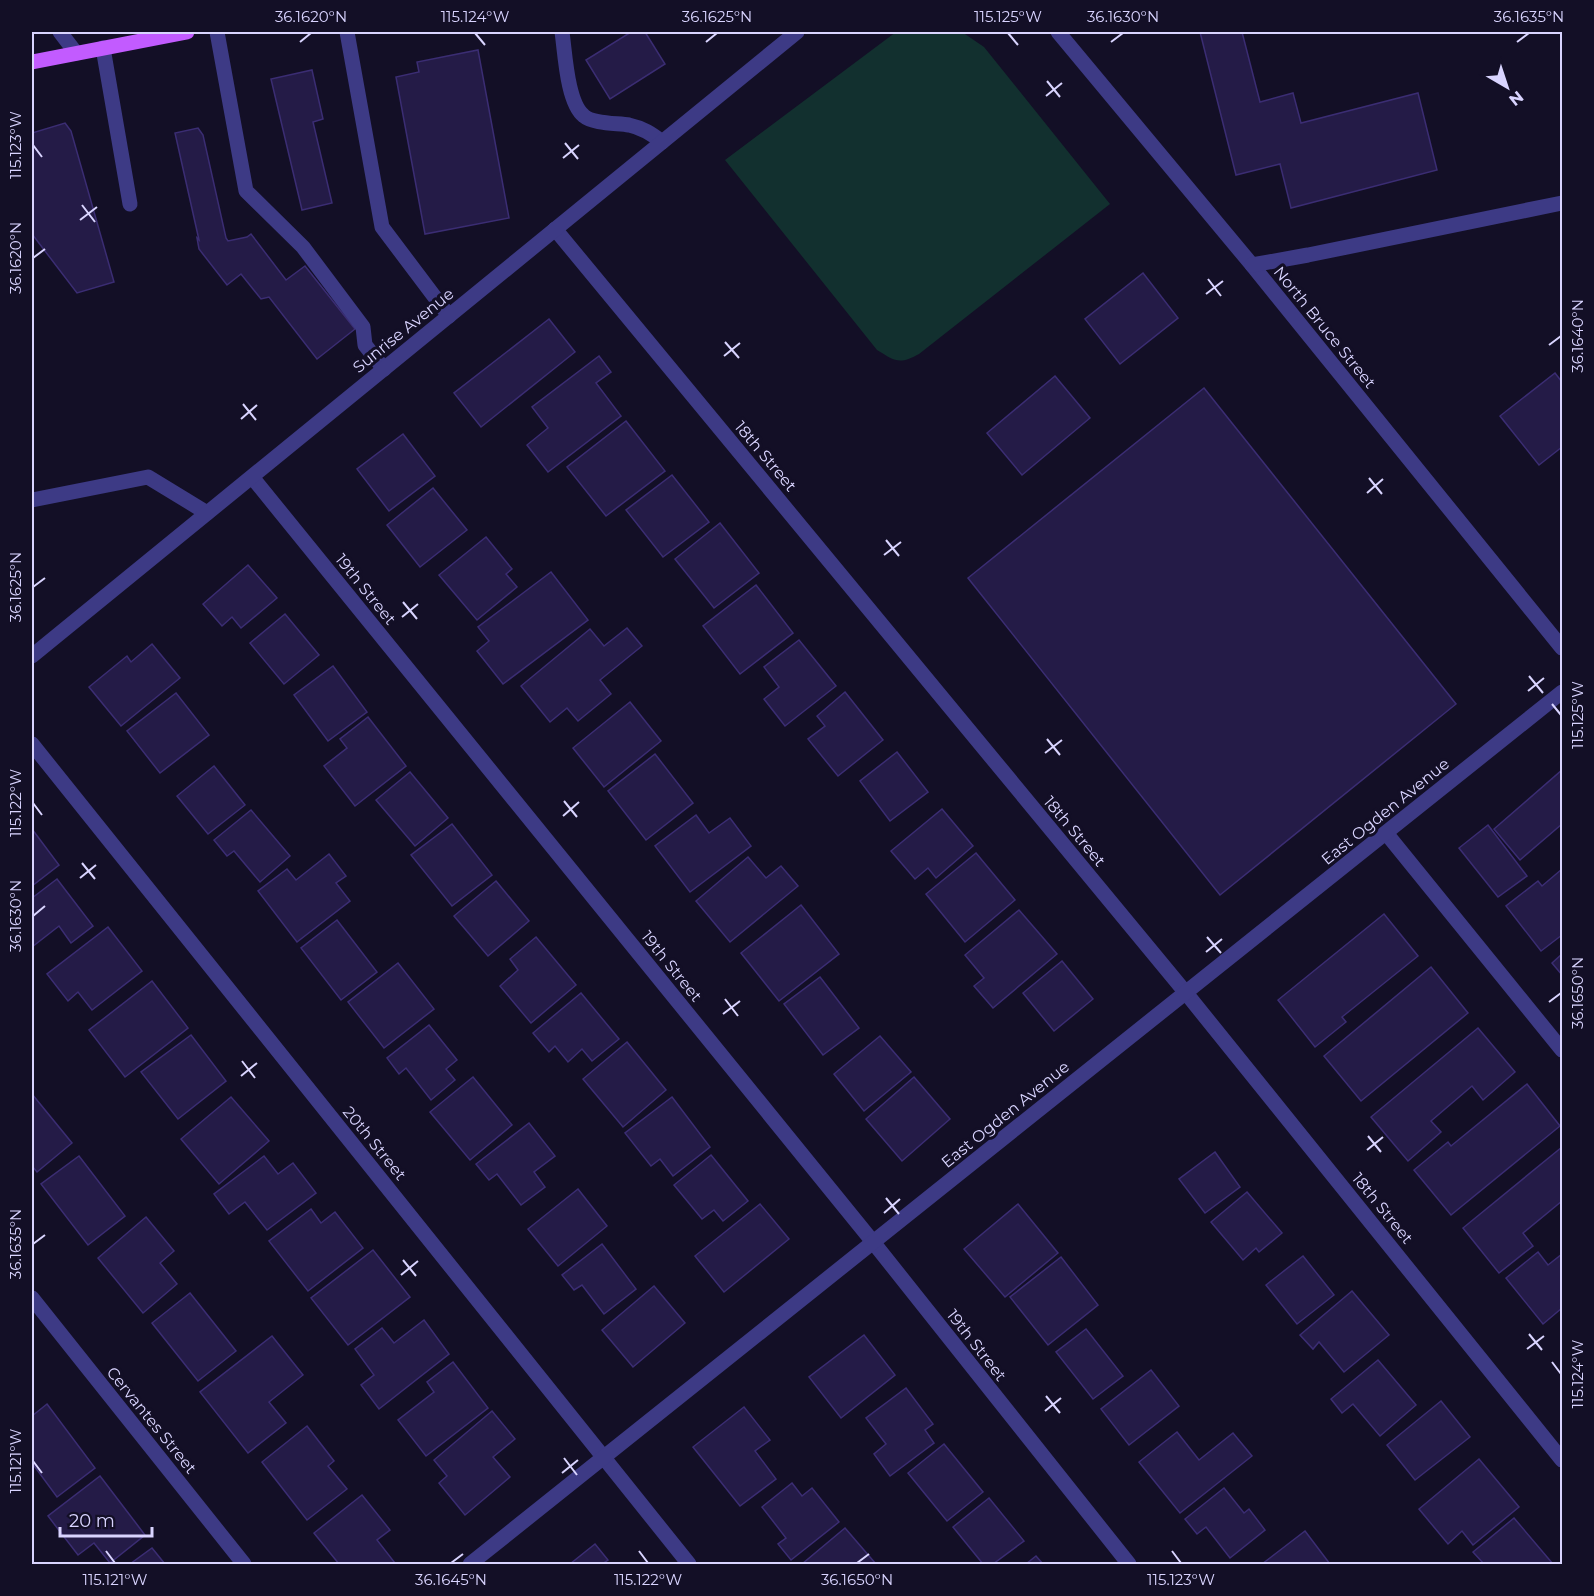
<svg xmlns="http://www.w3.org/2000/svg" width="1594" height="1596" viewBox="0 0 1594 1596" font-family="Montserrat,sans-serif">
<style>
.green{fill:#12302f}
.building{fill:#241b47;stroke:#3b2d73;stroke-width:1.5}
.lines{fill:none;stroke-linecap:round;stroke-linejoin:round}
.minor{stroke:#3d3a85;stroke-width:15}
.major{stroke:#c25bff;stroke-width:15}
.ticks{fill:none;stroke:#d9d4ff;stroke-width:2}
.labels{text-anchor:middle;stroke-width:6;stroke-linejoin:round;paint-order:stroke}
.street-label{font-size:16px;fill:#d9d4ff;stroke:#130f26}
.neatline{fill:none;stroke:#d9d4ff;stroke-width:2}
.ticks-label{font-size:15px;text-anchor:middle;fill:#d9d4ff}
</style>
<rect width="100%" height="100%" fill="#130f26"/>
<path class="green" d="M896 32H962L984 47 1110 204 919 354C899 365 895 361 877 350L725 160Z"/>
<g class="building">
<polygon points="631,32 645,32 665,64 610,99 586,60"/>
<polygon points="1200,32 1242,32 1260,102 1293,93 1301,123 1418,93 1437,170 1291,208 1280,164 1236,175"/>
<polygon points="478,50 509,218 425,234 396,77 419,72 417,62"/>
<polygon points="312,70 323,119 313,122 332,203 302,210 271,79"/>
<polygon points="65,123 71,131 114,282 77,293 32,234 32,133"/>
<polygon points="198,128 203,135 226,238 228,241 247,237 251,234 286,280 305,266 355,329 317,359 269,297 261,299 241,274 227,285 199,249 197,238 199,240 175,133"/>
<polygon points="1143,273 1178,318 1120,364 1085,319"/>
<polygon points="549,319 575,352 481,427 454,393"/>
<polygon points="599,356 611,372 596,383 621,416 548,472 527,445 548,428 532,407"/>
<polygon points="1555,373 1562,382 1562,447 1539,465 1500,416"/>
<polygon points="1055,376 1090,418 1022,475 987,433"/>
<polygon points="1204,388 1456,704 1220,895 968,578"/>
<polygon points="626,421 665,471 606,516 567,467"/>
<polygon points="403,434 435,476 389,511 357,469"/>
<polygon points="672,475 709,522 663,557 626,510"/>
<polygon points="433,488 467,530 420,567 387,525"/>
<polygon points="720,523 759,573 714,608 675,559"/>
<polygon points="486,537 512,569 506,574 517,587 477,620 439,575"/>
<polygon points="248,565 277,598 241,628 232,617 222,626 203,604"/>
<polygon points="551,572 588,620 503,684 477,651 489,641 478,627"/>
<polygon points="756,585 793,633 740,674 703,626"/>
<polygon points="285,614 319,655 284,684 250,643"/>
<polygon points="627,628 642,646 600,680 611,694 578,721 567,708 550,722 521,686 590,629 604,646"/>
<polygon points="799,640 836,686 785,726 764,699 779,687 764,667"/>
<polygon points="152,644 180,678 121,726 89,687 127,656 131,662"/>
<polygon points="333,666 367,712 328,741 294,695"/>
<polygon points="845,692 883,740 838,776 808,739 825,726 817,716"/>
<polygon points="176,693 209,735 160,773 127,731"/>
<polygon points="630,702 661,741 604,787 573,748"/>
<polygon points="368,717 406,766 355,806 324,766 347,748 340,739"/>
<polygon points="897,752 928,792 890,821 860,781"/>
<polygon points="655,754 693,803 646,840 608,791"/>
<polygon points="214,766 245,805 208,834 177,796"/>
<polygon points="1562,770 1562,824 1520,860 1494,829"/>
<polygon points="410,772 448,818 415,846 376,800"/>
<polygon points="942,809 973,846 936,878 928,868 915,879 891,851"/>
<polygon points="251,810 290,856 260,882 234,851 227,856 214,840"/>
<polygon points="696,815 709,833 730,818 751,846 690,892 655,846"/>
<polygon points="452,824 492,875 452,906 411,855"/>
<polygon points="1488,825 1527,876 1498,897 1459,848"/>
<polygon points="32,829 59,865 32,886"/>
<polygon points="976,853 1015,900 965,942 926,894"/>
<polygon points="329,854 346,876 336,883 350,901 297,942 258,891 287,869 296,880"/>
<polygon points="748,857 766,878 781,866 798,886 730,942 696,901"/>
<polygon points="1562,869 1562,935 1541,951 1506,906 1538,881 1542,886"/>
<polygon points="57,879 93,926 71,943 59,926 32,947 32,898"/>
<polygon points="496,881 529,921 488,956 454,916"/>
<polygon points="801,905 839,954 779,1001 741,953"/>
<polygon points="1019,910 1057,954 993,1008 974,986 984,978 965,955"/>
<polygon points="1384,914 1418,956 1342,1017 1346,1022 1315,1047 1278,1000"/>
<polygon points="337,920 377,972 341,1000 301,948"/>
<polygon points="108,927 142,971 92,1010 78,992 68,1001 47,974"/>
<polygon points="536,937 576,985 531,1023 500,986 518,970 510,959"/>
<polygon points="1562,954 1562,975 1552,963"/>
<polygon points="1062,961 1093,999 1054,1031 1023,993"/>
<polygon points="398,963 434,1009 384,1048 348,1002"/>
<polygon points="1431,967 1468,1013 1361,1101 1324,1056"/>
<polygon points="820,977 859,1028 823,1055 784,1004"/>
<polygon points="152,981 188,1028 125,1077 89,1030"/>
<polygon points="581,993 619,1039 592,1061 582,1049 568,1062 555,1046 549,1052 533,1033"/>
<polygon points="429,1025 457,1060 446,1069 455,1080 431,1100 406,1068 399,1074 387,1058"/>
<polygon points="1478,1028 1515,1072 1483,1100 1472,1086 1431,1121 1441,1132 1408,1161 1371,1117"/>
<polygon points="191,1035 226,1081 178,1119 141,1072"/>
<polygon points="880,1036 911,1072 864,1111 834,1074"/>
<polygon points="627,1042 666,1090 623,1127 583,1079"/>
<polygon points="473,1077 512,1125 470,1160 430,1112"/>
<polygon points="914,1077 950,1119 902,1161 866,1119"/>
<polygon points="1527,1084 1560,1126 1451,1215 1414,1170 1448,1142 1451,1146"/>
<polygon points="32,1094 72,1143 37,1172 32,1166"/>
<polygon points="231,1097 269,1141 219,1184 181,1139"/>
<polygon points="672,1097 710,1147 673,1176 660,1159 651,1166 625,1133"/>
<polygon points="529,1123 555,1156 534,1172 545,1187 521,1205 497,1174 489,1180 476,1164"/>
<polygon points="1562,1147 1562,1201 1523,1233 1533,1246 1499,1273 1463,1228"/>
<polygon points="1215,1152 1240,1187 1205,1213 1179,1179"/>
<polygon points="711,1155 748,1201 723,1221 714,1210 702,1219 674,1185"/>
<polygon points="79,1156 125,1216 88,1245 41,1184"/>
<polygon points="264,1156 278,1174 293,1163 316,1193 267,1230 245,1202 229,1214 214,1194"/>
<polygon points="578,1189 607,1226 558,1266 528,1229"/>
<polygon points="1247,1192 1282,1233 1259,1252 1256,1248 1243,1260 1211,1222"/>
<polygon points="760,1204 789,1239 724,1292 695,1256"/>
<polygon points="1018,1204 1058,1253 1005,1297 964,1249"/>
<polygon points="311,1209 321,1223 335,1212 363,1248 308,1291 269,1241"/>
<polygon points="146,1217 174,1251 160,1263 177,1284 143,1313 98,1258"/>
<polygon points="602,1244 636,1289 604,1314 582,1285 574,1290 562,1275"/>
<polygon points="373,1250 410,1297 348,1345 311,1298"/>
<polygon points="1538,1252 1548,1265 1562,1254 1562,1308 1543,1324 1506,1278"/>
<polygon points="1303,1256 1334,1295 1297,1324 1266,1285"/>
<polygon points="1061,1257 1098,1305 1048,1345 1010,1297"/>
<polygon points="654,1286 685,1323 633,1367 602,1330"/>
<polygon points="1352,1291 1389,1335 1344,1372 1319,1342 1313,1349 1300,1335"/>
<polygon points="190,1293 236,1351 198,1381 152,1323"/>
<polygon points="424,1320 449,1354 379,1409 361,1385 374,1375 355,1349 382,1328 394,1343"/>
<polygon points="1086,1329 1123,1376 1093,1399 1056,1352"/>
<polygon points="864,1335 895,1375 841,1418 809,1377"/>
<polygon points="272,1336 303,1375 269,1402 286,1423 248,1453 200,1392"/>
<polygon points="1378,1360 1416,1405 1380,1436 1353,1404 1342,1413 1331,1399"/>
<polygon points="453,1362 488,1408 426,1456 398,1420 434,1392 427,1382"/>
<polygon points="1151,1370 1179,1406 1129,1445 1101,1409"/>
<polygon points="906,1388 933,1424 925,1430 934,1443 890,1476 874,1454 886,1444 866,1418"/>
<polygon points="1441,1401 1470,1437 1415,1480 1387,1445"/>
<polygon points="47,1404 95,1468 57,1497 32,1463 32,1416"/>
<polygon points="744,1407 770,1440 755,1451 776,1479 740,1506 693,1447"/>
<polygon points="492,1411 515,1439 493,1457 510,1477 465,1515 439,1483 447,1476 434,1460"/>
<polygon points="307,1426 334,1461 328,1466 347,1489 307,1520 262,1462"/>
<polygon points="1177,1432 1199,1460 1233,1433 1252,1456 1180,1513 1139,1462"/>
<polygon points="944,1444 983,1492 947,1521 908,1473"/>
<polygon points="1479,1459 1519,1507 1473,1545 1462,1531 1448,1544 1419,1509"/>
<polygon points="100,1476 145,1535 110,1563 94,1543 78,1555 48,1516"/>
<polygon points="792,1483 802,1496 812,1488 839,1522 791,1560 778,1544 786,1538 762,1507"/>
<polygon points="1224,1488 1244,1513 1249,1509 1265,1530 1230,1558 1206,1527 1197,1534 1185,1519"/>
<polygon points="362,1495 390,1530 377,1540 395,1563 392,1564 339,1564 314,1533"/>
<polygon points="989,1498 1024,1541 993,1564 983,1564 953,1527"/>
<polygon points="1514,1518 1553,1564 1484,1564 1473,1552"/>
<polygon points="845,1528 876,1564 802,1564"/>
<polygon points="1305,1531 1330,1564 1262,1564"/>
<polygon points="595,1544 608,1560 602,1564 570,1564"/>
<polygon points="152,1548 165,1564 130,1564"/>
<polygon points="1036,1556 1043,1564 1026,1564"/>
</g>
<g class="lines">
<g class="minor">
<polyline points="60,32 76,53"/>
<polyline points="217,32 246,191 303,247 363,327 365,345 384,369"/>
<polyline points="347,32 382,227 449,316"/>
<path d="M562 32C565 52 567 103 584 116 593 124 618 123 629 125 643 128 652 134 662 142"/>
<polyline points="1058,32 1252,265 1562,648"/>
<polyline points="103,48 130,204"/>
<polyline points="555,229 1186,993 1562,1460"/>
<polyline points="1252,265 1308,255 1562,203"/>
<polyline points="252,477 873,1242 1129,1564"/>
<polyline points="32,500 148,477 207,513"/>
<polyline points="32,656 797,32"/>
<polyline points="32,744 689,1564"/>
<polyline points="1386,833 1562,1050"/>
<polyline points="32,1298 244,1564"/>
<polyline points="470,1564 1562,692"/>
</g>
<polyline class="major" points="32,62 187,32"/>
</g>
<path class="ticks" d="M475 33 485 45M1008 33 1018 45M300 42 311 33M706 42 717 33M1111 42 1123 33M1517 42 1529 33M1047 81 1060 97M1046 96 1062 83M565 143 578 159M33 145 42 157M563 158 579 145M82 205 95 222M80 220 97 207M33 258 45 249M1208 279 1221 296M1206 294 1223 281M725 342 739 358M1549 345 1561 336M724 356 740 343M243 404 256 420M241 419 257 405M1369 478 1382 494M1367 493 1383 479M886 540 899 556M884 555 901 542M33 587 45 578M403 602 417 619M402 617 418 604M1529 676 1543 693M1528 691 1544 678M1552 704 1561 715M1047 739 1060 755M1045 753 1062 740M564 801 577 817M33 803 42 815M563 816 579 802M82 863 95 879M80 878 96 865M33 916 45 906M1207 937 1221 953M1206 952 1222 939M725 999 738 1016M1549 1002 1561 993M723 1014 740 1001M242 1061 255 1078M241 1076 257 1063M1368 1136 1381 1152M1367 1150 1383 1137M886 1198 899 1214M884 1213 900 1199M33 1244 45 1235M403 1260 416 1276M401 1275 418 1261M1529 1334 1542 1350M1527 1349 1544 1336M1552 1362 1561 1374M1046 1396 1060 1413M1045 1411 1061 1398M564 1458 577 1475M33 1461 42 1473M562 1473 578 1460M106 1551 115 1563M639 1551 648 1563M1172 1551 1181 1563M451 1563 463 1554M857 1563 869 1554"/>
<g class="labels">
<g class="street-label">
<text transform="translate(1325 327) rotate(51)" y="6">North Bruce Street</text>
<text transform="translate(403 330) rotate(-39)" y="6">Sunrise Avenue</text>
<text transform="translate(766 456) rotate(50)" y="6">18th Street</text>
<text transform="translate(366 589) rotate(51)" y="6">19th Street</text>
<text transform="translate(1385 811) rotate(-39)" y="6">East Ogden Avenue</text>
<text transform="translate(1075 831) rotate(50)" y="6">18th Street</text>
<text transform="translate(672 966) rotate(51)" y="6">19th Street</text>
<text transform="translate(1005 1114) rotate(-39)" y="6">East Ogden Avenue</text>
<text transform="translate(375 1143) rotate(51)" y="6">20th Street</text>
<text transform="translate(1383 1208) rotate(51)" y="6">18th Street</text>
<text transform="translate(977 1345) rotate(52)" y="6">19th Street</text>
<text transform="translate(152 1420) rotate(51)" y="6">Cervantes Street</text>
</g>
</g>
<rect width="1594" height="1596" fill="none" stroke="#130f26" stroke-width="66"/>
<g transform="translate(1507 87) rotate(141)" stroke="#130f26" stroke-width="4.5" paint-order="stroke">
<path d="M0-4.5L10 22L0 15L-10 22Z" fill="#d9d4ff"/>
<text y="-9" font-size="16" font-weight="bold" text-anchor="middle" fill="#d9d4ff">N</text>
</g>
<path d="M60 1527v9h92v-9" fill="none" stroke="#d9d4ff" stroke-width="3"/>
<text x="69" y="1527" font-size="18" fill="#d9d4ff" stroke="#130f26" stroke-width="4.5" paint-order="stroke">20 m</text>
<rect x="33" y="33" width="1528" height="1530" class="neatline"/>
<g class="ticks-label">
<text x="311" y="22">36.1620°N</text>
<text x="475" y="22">115.124°W</text>
<text x="717" y="22">36.1625°N</text>
<text x="1008" y="22">115.125°W</text>
<text x="1123" y="22">36.1630°N</text>
<text x="1529" y="22">36.1635°N</text>
<text transform="translate(16 145) rotate(-90)" y="5">115.123°W</text>
<text transform="translate(16 258) rotate(-90)" y="5">36.1620°N</text>
<text transform="translate(1578 336) rotate(-90)" y="5">36.1640°N</text>
<text transform="translate(16 587) rotate(-90)" y="5">36.1625°N</text>
<text transform="translate(1578 715) rotate(-90)" y="5">115.125°W</text>
<text transform="translate(16 803) rotate(-90)" y="5">115.122°W</text>
<text transform="translate(16 916) rotate(-90)" y="5">36.1630°N</text>
<text transform="translate(1578 993) rotate(-90)" y="5">36.1650°N</text>
<text transform="translate(16 1244) rotate(-90)" y="5">36.1635°N</text>
<text transform="translate(1578 1374) rotate(-90)" y="5">115.124°W</text>
<text transform="translate(16 1461) rotate(-90)" y="5">115.121°W</text>
<text x="115" y="1585">115.121°W</text>
<text x="451" y="1585">36.1645°N</text>
<text x="648" y="1585">115.122°W</text>
<text x="857" y="1585">36.1650°N</text>
<text x="1181" y="1585">115.123°W</text>
</g>
</svg>
